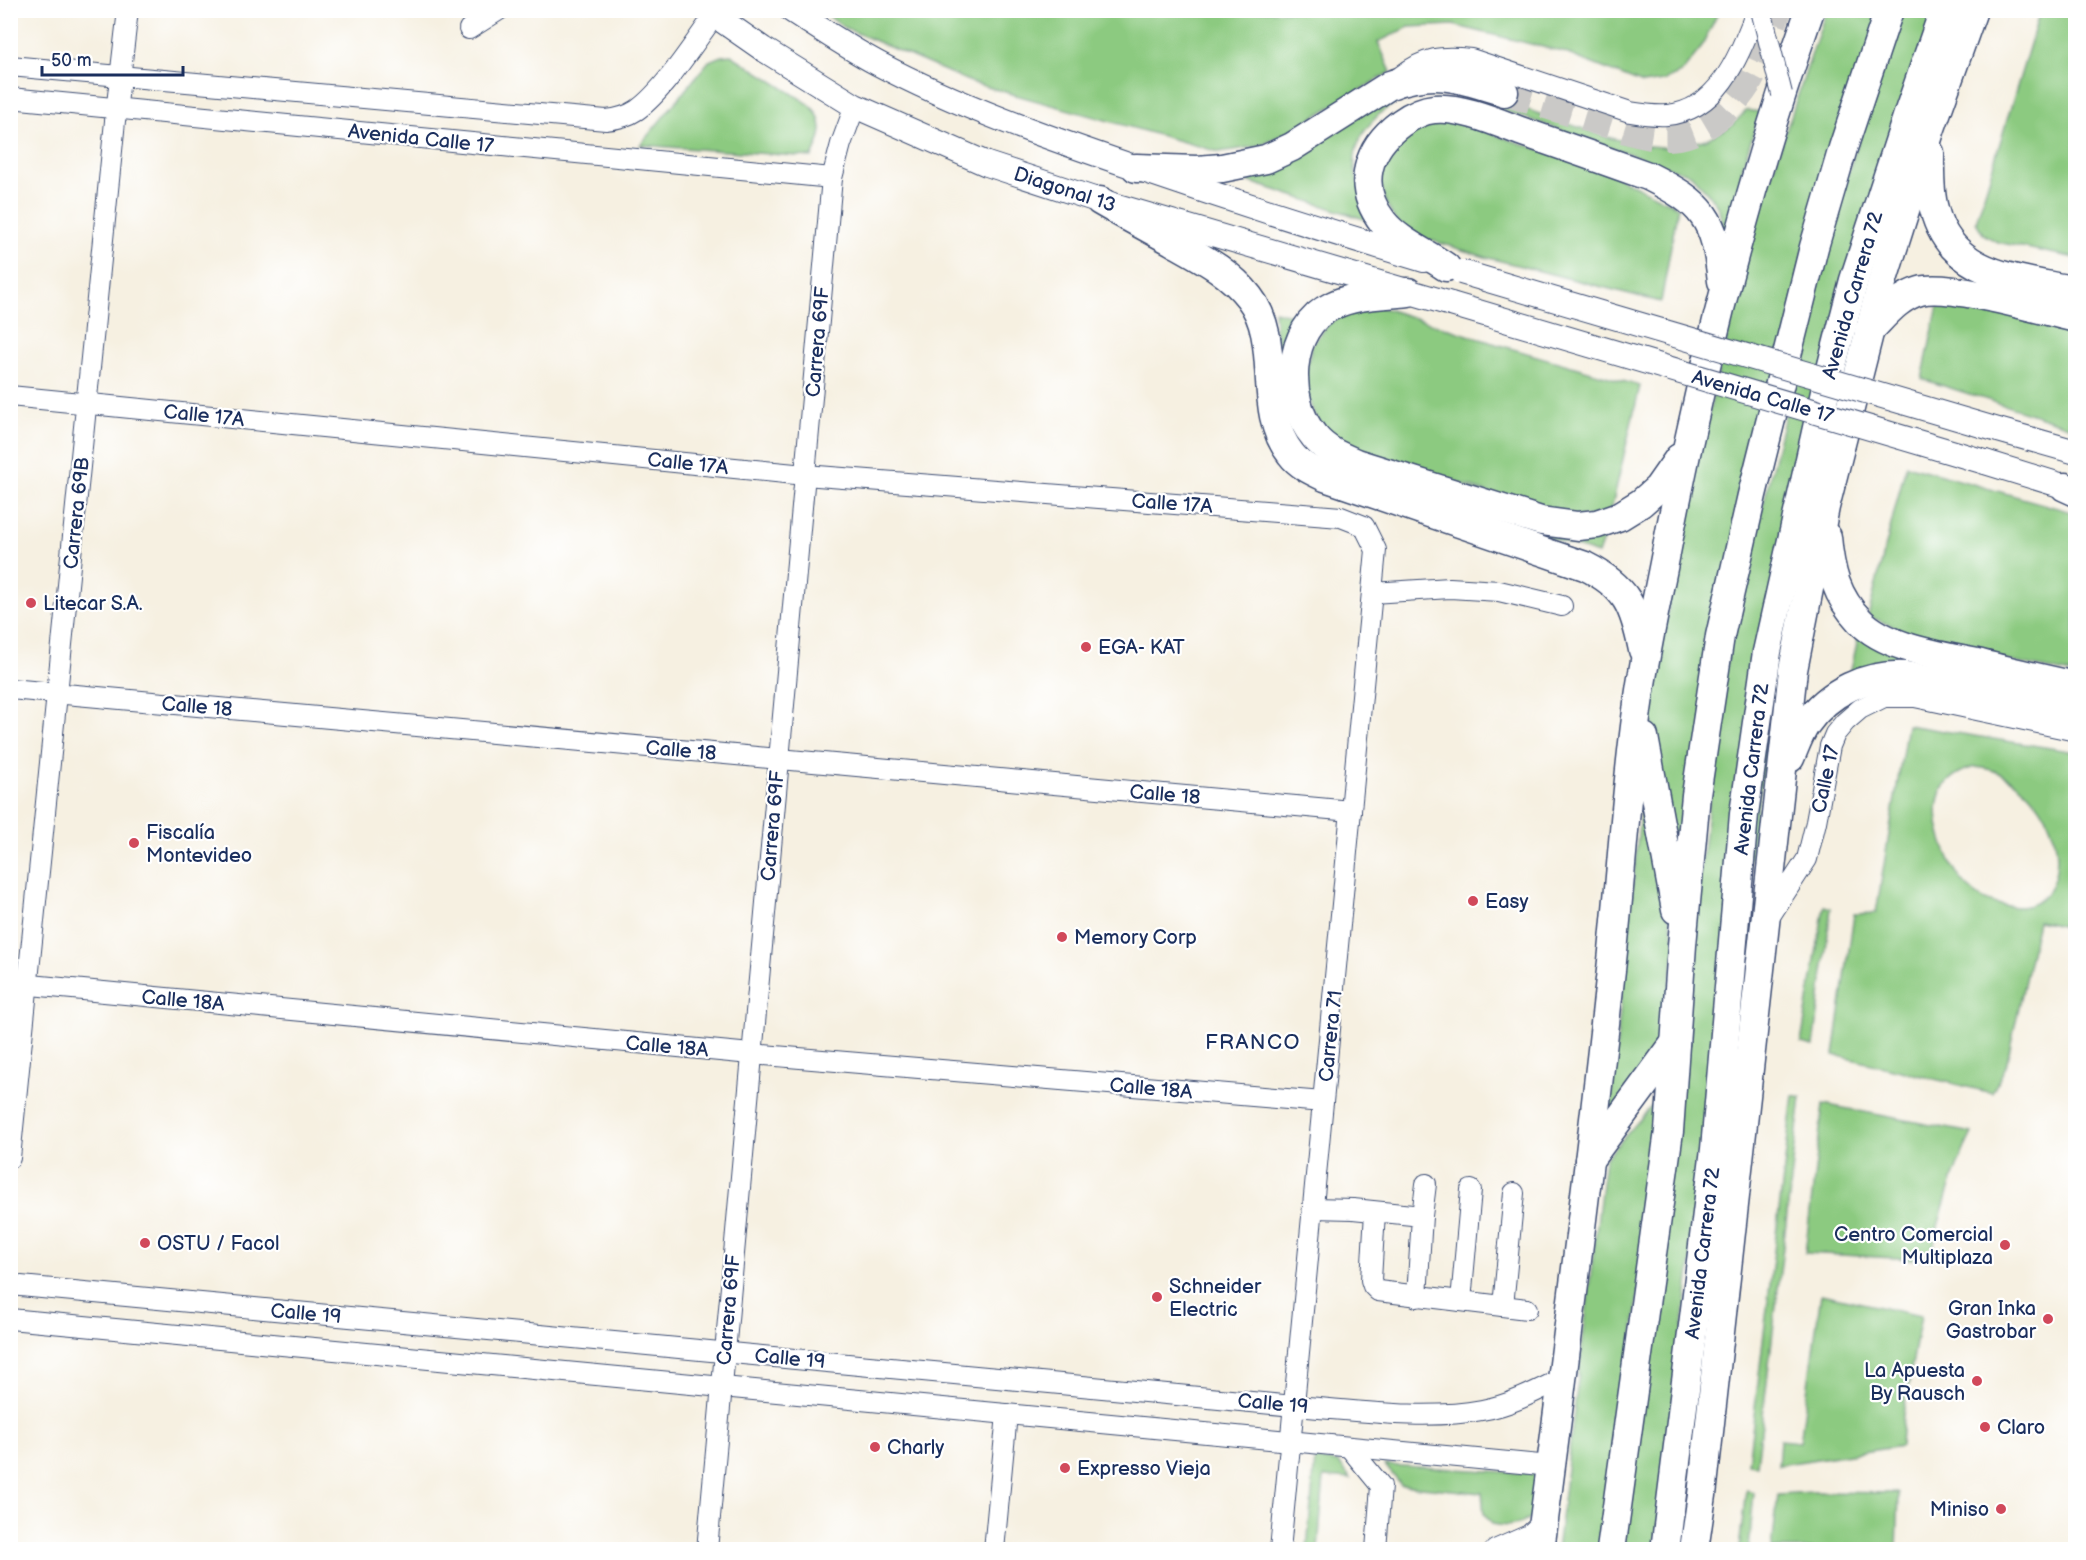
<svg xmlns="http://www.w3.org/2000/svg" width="2086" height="1560" viewBox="0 0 2086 1560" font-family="'Balsamiq Sans',sans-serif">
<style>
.green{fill:#8cca80;stroke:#547c6f;stroke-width:1.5;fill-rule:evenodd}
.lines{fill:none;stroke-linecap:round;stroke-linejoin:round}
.highway-tunnel{stroke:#cac9c7;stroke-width:28;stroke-dasharray:28 14;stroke-linecap:butt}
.minor-casing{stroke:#3c4c72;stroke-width:22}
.major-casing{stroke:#3c4c72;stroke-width:26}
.highway-casing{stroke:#3c4c72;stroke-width:31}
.minor{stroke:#fff;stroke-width:20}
.major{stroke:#fff;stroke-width:24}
.highway{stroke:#fff;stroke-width:28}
.minor-bridge-casing{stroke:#3c4c72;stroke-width:22;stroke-linecap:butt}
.major-bridge-casing{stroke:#3c4c72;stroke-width:26;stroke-linecap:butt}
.minor-bridge{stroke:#fff;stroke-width:20}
.major-bridge{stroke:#fff;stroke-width:24}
.poi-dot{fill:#d1495b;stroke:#fff;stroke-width:2}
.labels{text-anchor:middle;stroke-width:4.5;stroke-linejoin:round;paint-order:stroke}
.street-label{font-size:20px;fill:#1b2f5e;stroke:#fff}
.poi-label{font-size:20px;fill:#1b2f5e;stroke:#fff;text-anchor:start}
.neighbourhood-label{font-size:21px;letter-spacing:1.5px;fill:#1b2f5e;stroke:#fff}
</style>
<rect width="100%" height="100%" fill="#fff"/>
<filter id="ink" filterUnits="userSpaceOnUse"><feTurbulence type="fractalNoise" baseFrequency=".0167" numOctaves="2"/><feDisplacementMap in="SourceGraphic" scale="12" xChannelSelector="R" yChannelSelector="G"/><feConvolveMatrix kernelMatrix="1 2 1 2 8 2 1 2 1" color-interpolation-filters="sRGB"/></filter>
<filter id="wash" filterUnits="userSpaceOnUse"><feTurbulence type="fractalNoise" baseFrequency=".008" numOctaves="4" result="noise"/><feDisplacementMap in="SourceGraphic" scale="24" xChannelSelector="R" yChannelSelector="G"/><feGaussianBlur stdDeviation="1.35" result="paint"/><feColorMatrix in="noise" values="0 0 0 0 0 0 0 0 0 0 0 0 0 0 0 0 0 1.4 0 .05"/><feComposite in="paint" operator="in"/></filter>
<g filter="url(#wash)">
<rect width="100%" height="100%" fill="#f6f0e1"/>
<g class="green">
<polygon points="822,11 1719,11 1701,48 1681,73 1663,81 1643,84 1563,52 1453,25 1409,27 1378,42 1391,72 1288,132 1260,146 1219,152 973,83 843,27"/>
<polygon points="1826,11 1880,11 1805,244 1680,876 1649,707 1696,466 1753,230"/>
<polygon points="1902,11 1934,11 1828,341 1702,1175 1655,1549 1624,1550 1695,912 1730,640 1834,215"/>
<polygon points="2040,11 2075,11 2075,258 1997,242 1983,234 1976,222"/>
<path d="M731 55 809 104C827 122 822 136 812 157L640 145 709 61 721 56Z"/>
<path d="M1458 86 1607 137 1639 145 1672 148 1707 139 1731 126 1747 110 1760 112 1742 169 1737 202 1725 238 1719 209 1707 192 1691 175 1456 94C1440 92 1425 91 1410 96 1381 106 1351 136 1355 169 1357 185 1368 207 1373 222L1235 177 1397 94Z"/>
<polygon points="1447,119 1608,172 1678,207 1661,302 1485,257 1417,236 1395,220 1386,203 1379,178 1384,152 1400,132"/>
<polygon points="1939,301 2002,312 2075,329 2075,428 1922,379"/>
<polygon points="1377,306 1496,344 1640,386 1610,515 1564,517 1348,447 1326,432 1314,414 1303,386 1312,344 1329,324 1351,308"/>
<polygon points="1274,311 1296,316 1283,335 1287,399 1308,439 1606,531 1598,554 1343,470 1302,444 1295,434 1280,402"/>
<polygon points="1906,465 2075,513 2075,675 1943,647 1868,616"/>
<polygon points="1859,634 2075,691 1849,678"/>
<path d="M1907 725 2075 752V929L2038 921 2006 1066 1992 1093 1834 1055 1854 914 1876 913ZM1975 767C2027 770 2072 834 2052 884 2045 900 2034 907 2017 907 2001 906 1983 902 1971 890 1950 872 1930 821 1940 794 1946 778 1960 771 1975 767Z"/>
<polygon points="1641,805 1676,945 1661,1042 1609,1120"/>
<polygon points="1824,906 1831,908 1814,1046 1801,1043"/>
<polygon points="1663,1093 1607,1549 1557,1550 1605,1159"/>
<polygon points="1793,1095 1801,1097 1757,1465 1748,1464"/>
<path d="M1823 1104 1972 1133C1952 1173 1939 1216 1931 1260L1805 1253Z"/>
<polygon points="1821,1294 1921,1316 1903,1414 1901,1446 1778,1465 1780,1440 1800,1442"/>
<polygon points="1315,1459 1339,1463 1351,1479 1324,1477 1318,1549 1307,1549"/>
<path d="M1385 1465 1541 1474 1535 1516C1520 1525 1510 1528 1492 1524L1484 1514 1482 1493 1401 1485Z"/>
<polygon points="1746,1490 1754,1492 1749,1549 1739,1549"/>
<polygon points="1812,1492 1899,1493 1897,1549 1772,1549 1778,1494"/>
</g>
</g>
<g filter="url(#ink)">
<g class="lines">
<path class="highway-tunnel" d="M1504 92C1536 102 1568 112 1601 122 1622 128 1645 138 1668 137 1701 137 1731 110 1748 83 1761 61 1769 34 1778 10"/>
<g class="minor-casing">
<g id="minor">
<polyline points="469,29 499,10"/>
<path d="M10 66 606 120C617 119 628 116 637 110 663 92 695 42 714 16"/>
<path d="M1401 76C1425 57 1441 56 1471 59L1630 112C1642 114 1654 116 1667 115 1721 110 1740 52 1757 10"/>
<polyline points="10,98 832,178"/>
<polyline points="10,396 805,475 1341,517 1364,526 1376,550 1280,1550"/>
<polyline points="1372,593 1450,588 1499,591 1562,606"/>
<polyline points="10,689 1351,811"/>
<polyline points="1768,919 1807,859 1816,822 1830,746 1835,734 1845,722 1860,709 1884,697 1915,697 2076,731"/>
<polyline points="10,983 751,1054 1323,1102"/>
<polyline points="10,1158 115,121 128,10"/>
<polyline points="1313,1208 1353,1209 1422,1216 1417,1297"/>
<polyline points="1375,1212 1371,1280 1373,1286 1378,1291 1527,1309"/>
<polyline points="1422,1216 1426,1184"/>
<path d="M10 1285 1294 1406C1353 1410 1424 1421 1482 1410 1511 1405 1537 1391 1563 1378"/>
<polyline points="1461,1301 1471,1190"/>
<polyline points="1503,1306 1514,1193"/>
<polyline points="10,1319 1551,1466"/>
<polyline points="1349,1447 1381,1486 1376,1550"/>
<polyline points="707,1550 832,178 841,144 855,106"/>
<polyline points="994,1550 1007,1414"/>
<polyline points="1495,1550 1529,1535 1544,1521"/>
</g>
</g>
<g class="major-casing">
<g id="major">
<polyline points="707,10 763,49 855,106 987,164 1100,201 1451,304"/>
<path d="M791 10C819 28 847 47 877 63 958 106 1046 137 1134 167 1230 200 1327 231 1424 260"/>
<polyline points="1998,430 2076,452"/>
<polyline points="1985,462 2076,490"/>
</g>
</g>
<g class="highway-casing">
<g id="highway">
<path d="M1930 153C1930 171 1929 191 1934 209 1951 277 2018 278 2076 291"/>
<path d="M1136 168 1197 170 1222 168 1266 159 1292 147 1390 85C1436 68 1460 78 1504 92"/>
<path d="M1100 201C1124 215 1148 228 1172 241 1200 257 1229 271 1249 297 1284 342 1255 409 1291 454 1299 465 1312 471 1325 477L1585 566C1627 587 1634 606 1643 650"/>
<path d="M1446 267C1426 253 1398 241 1383 222 1355 186 1367 148 1401 123 1411 116 1422 110 1434 109 1460 106 1499 123 1523 132 1564 146 1606 161 1648 176 1704 204 1715 218 1722 281"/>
<path d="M1408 292C1383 295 1355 294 1332 306 1286 327 1284 401 1314 436 1325 450 1340 456 1356 463L1541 521 1578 526 1597 524 1620 516 1641 503 1658 488 1679 458"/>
<path d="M1869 331C1884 316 1898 297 1920 291 1949 283 2042 310 2076 318"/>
<polyline points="2065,487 2076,492"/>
<path d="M1827 537C1830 571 1836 596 1860 621 1887 649 1945 656 1981 664 2012 672 2044 679 2076 686"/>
<polyline points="1644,737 1676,910"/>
<path d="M1790 758C1795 747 1799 734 1806 724 1829 691 1866 674 1906 676L2076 712"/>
<polyline points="1589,1160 1675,1043"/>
<path d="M1540 1550C1565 1360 1589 1169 1610 979 1621 885 1625 790 1639 697 1646 650 1656 604 1665 558 1700 372 1747 189 1810 10"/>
<polyline points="1611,1550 1669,1131 1682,945 1696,795 1720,636 1752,495 1814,247 1843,148 1889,10"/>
<polyline points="1665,1550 1715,1149 1744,814 1767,652 1825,392 1854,280 1909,111 1944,10"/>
<polyline points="1694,1550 1702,1495 1793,670 1825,507 1881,286 1931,128 1973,10"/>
</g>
</g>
<use href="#minor" class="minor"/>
<use href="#major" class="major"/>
<use href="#highway" class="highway"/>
<g class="minor-bridge-casing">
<polyline id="minor-bridge" points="1761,10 1782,94"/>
</g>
<g class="major-bridge-casing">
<g id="major-bridge">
<polyline points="1461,272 1998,430"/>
<polyline points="1451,304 1985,462"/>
</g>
</g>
<use href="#minor-bridge" class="minor-bridge"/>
<use href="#major-bridge" class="major-bridge"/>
</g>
</g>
<g class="poi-dot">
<circle cx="31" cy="603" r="6"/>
<circle cx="1086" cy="647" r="6"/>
<circle cx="134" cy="843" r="6"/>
<circle cx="1473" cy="901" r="6"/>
<circle cx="1062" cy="937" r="6"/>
<circle cx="145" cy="1243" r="6"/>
<circle cx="2005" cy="1245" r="6"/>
<circle cx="1157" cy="1297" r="6"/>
<circle cx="2048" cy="1319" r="6"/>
<circle cx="1977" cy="1381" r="6"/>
<circle cx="1985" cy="1427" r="6"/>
<circle cx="875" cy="1447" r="6"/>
<circle cx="1065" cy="1468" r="6"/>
<circle cx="2001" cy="1509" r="6"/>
</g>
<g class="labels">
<g class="street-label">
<text transform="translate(421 138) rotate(6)" y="7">Avenida Calle 17</text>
<text transform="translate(1065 189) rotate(18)" y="7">Diagonal 13</text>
<text transform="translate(1852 295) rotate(-74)" y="7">Avenida Carrera 72</text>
<text transform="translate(817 342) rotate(-85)" y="7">Carrera 69F</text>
<text transform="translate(1763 396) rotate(16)" y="7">Avenida Calle 17</text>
<text transform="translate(204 415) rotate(6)" y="7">Calle 17A</text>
<text transform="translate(688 463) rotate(6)" y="7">Calle 17A</text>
<text transform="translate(1172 503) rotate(4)" y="7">Calle 17A</text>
<text transform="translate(76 513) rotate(-84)" y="7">Carrera 69B</text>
<text transform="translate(197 706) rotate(5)" y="7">Calle 18</text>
<text transform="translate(681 750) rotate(5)" y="7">Calle 18</text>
<text transform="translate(1751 769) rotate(-83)" y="7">Avenida Carrera 72</text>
<text transform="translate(1825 779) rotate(-78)" y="7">Calle 17</text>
<text transform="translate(1165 794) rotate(5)" y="7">Calle 18</text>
<text transform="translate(772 826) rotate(-85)" y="7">Carrera 69F</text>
<text transform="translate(183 1000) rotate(5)" y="7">Calle 18A</text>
<text transform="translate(1330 1036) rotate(-84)" y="7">Carrera 71</text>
<text transform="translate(667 1046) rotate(5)" y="7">Calle 18A</text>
<text transform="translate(1151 1088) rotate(5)" y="7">Calle 18A</text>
<text transform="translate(1702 1253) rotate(-83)" y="7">Avenida Carrera 72</text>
<text transform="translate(728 1310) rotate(-85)" y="7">Carrera 69F</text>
<text transform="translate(306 1313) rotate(5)" y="7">Calle 19</text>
<text transform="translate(790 1358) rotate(5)" y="7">Calle 19</text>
<text transform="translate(1273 1403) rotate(5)" y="7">Calle 19</text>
</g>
<g class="poi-label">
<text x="43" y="610">Litecar S.A.</text>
<text x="1098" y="654">EGA- KAT</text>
<text x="146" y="839">Fiscalía<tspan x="146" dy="23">Montevideo</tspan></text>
<text x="1485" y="908">Easy</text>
<text x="1074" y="944">Memory Corp</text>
<text x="1993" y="1241" text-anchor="end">Centro Comercial<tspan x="1993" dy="23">Multiplaza</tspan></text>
<text x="157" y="1250">OSTU / Facol</text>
<text x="1169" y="1293">Schneider<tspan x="1169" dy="23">Electric</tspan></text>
<text x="2036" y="1315" text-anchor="end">Gran Inka<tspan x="2036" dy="23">Gastrobar</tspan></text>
<text x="1965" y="1377" text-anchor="end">La Apuesta<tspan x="1965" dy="23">By Rausch</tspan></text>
<text x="1997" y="1434">Claro</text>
<text x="887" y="1454">Charly</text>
<text x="1077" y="1475">Expresso Vieja</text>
<text x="1989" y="1516" text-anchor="end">Miniso</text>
</g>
<g class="neighbourhood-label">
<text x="1253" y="1049">FRANCO</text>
</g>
</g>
<rect width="2086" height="1560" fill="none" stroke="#fff" stroke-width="36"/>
<path d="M42 66v9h141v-9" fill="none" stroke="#1b2f5e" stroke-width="3"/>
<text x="51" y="66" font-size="18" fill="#1b2f5e" stroke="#ffffff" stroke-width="4.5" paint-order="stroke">50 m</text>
</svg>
